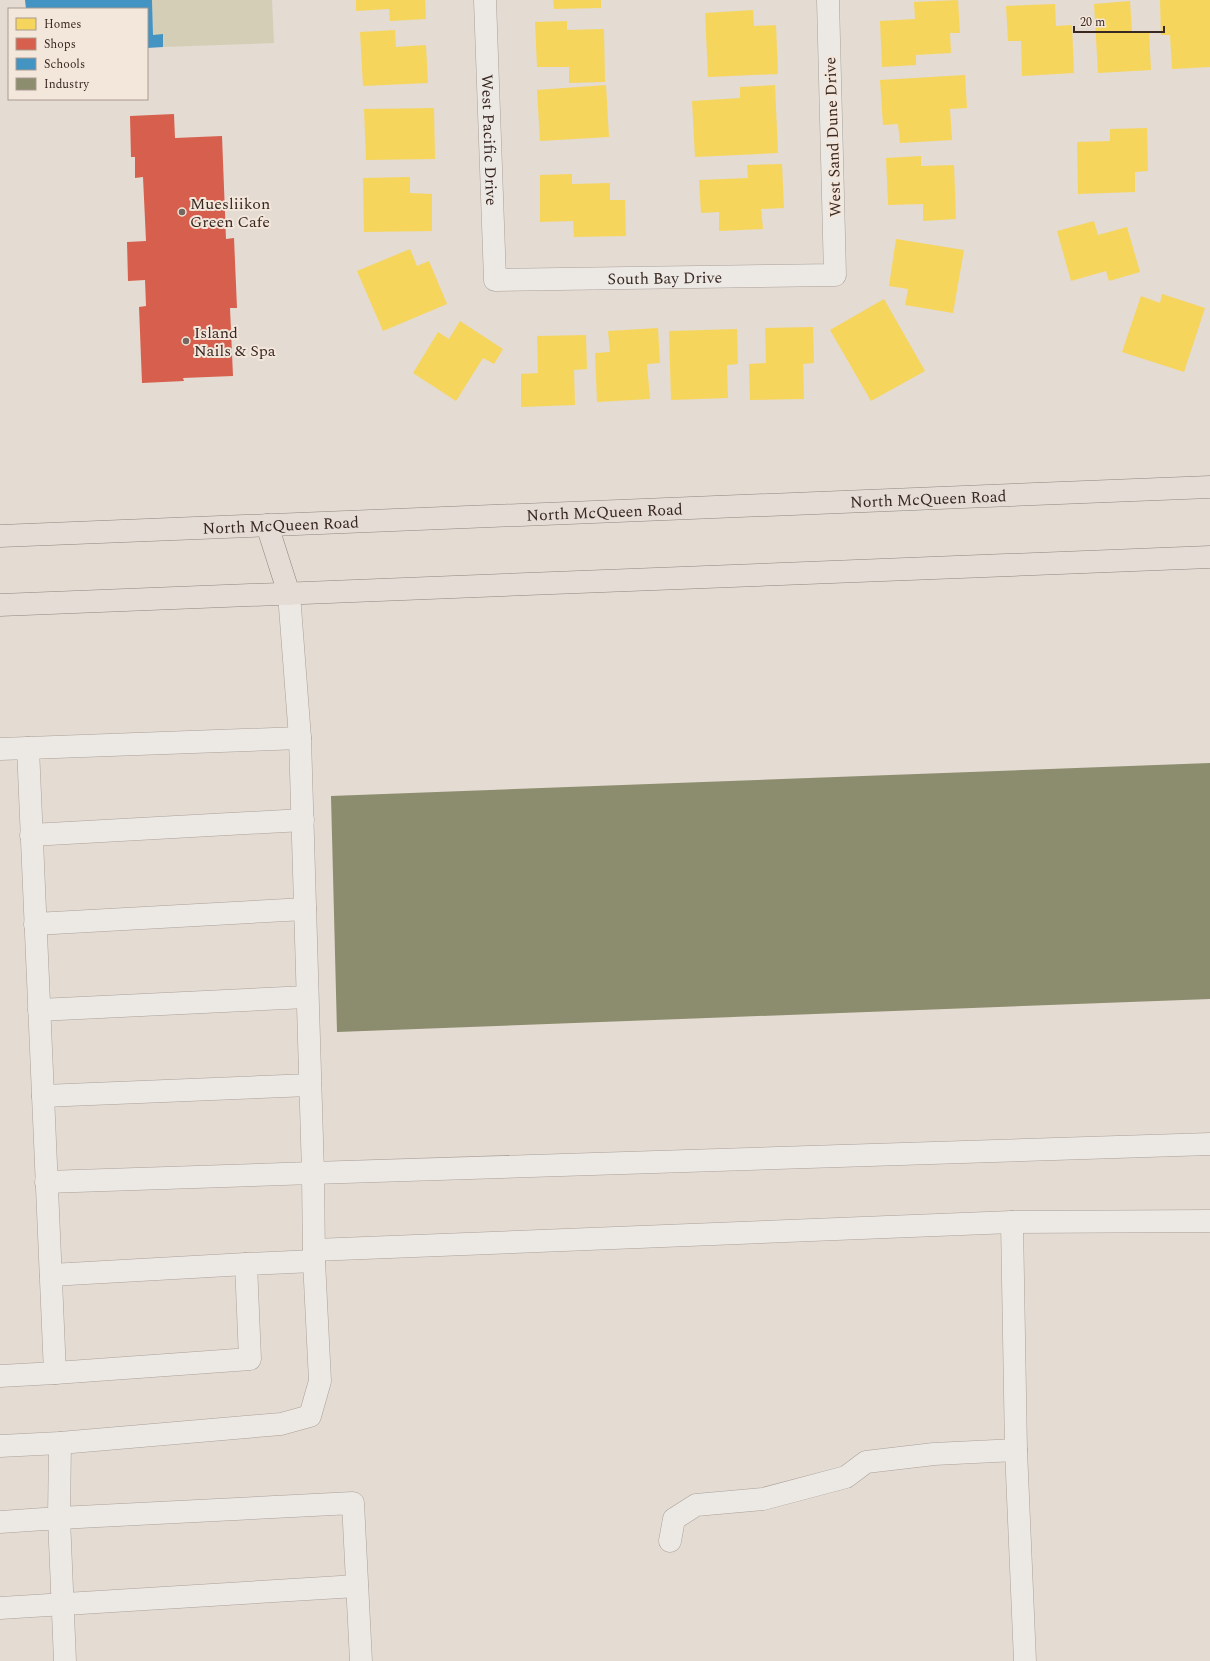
<svg xmlns="http://www.w3.org/2000/svg" width="1210" height="1661" viewBox="0 0 1210 1661" font-family="Spectral,serif">
<style>
.green{fill:#d5ceb6}
.homes{fill:#f6d55c}
.shops{fill:#d6604d}
.schools{fill:#4393c3}
.industry{fill:#8c8c6e}
.lines{fill:none;stroke-linecap:round;stroke-linejoin:round}
.minor-casing{stroke:#aaa19a;stroke-width:23}
.major-casing{stroke:#8f8681;stroke-width:23}
.minor{stroke:#ece8e3;stroke-width:22}
.major{stroke:#e4dcd5;stroke-width:22}
.poi-dot{fill:#756760;stroke:#f3e6da;stroke-width:1.5}
.labels{text-anchor:middle;stroke-width:4;stroke-linejoin:round;paint-order:stroke}
.street-label{font-size:16px;fill:#392822;stroke:#f3e6da}
.poi-label{font-size:16px;fill:#392822;stroke:#f3e6da;text-anchor:start}
</style>
<rect width="100%" height="100%" fill="#e4dbd2"/>
<polygon class="green" points="152,0 272,0 274,43 163,47 163,35 153,35"/>
<g class="homes">
<polygon points="356,0 425,0 426,19 390,21 389,9 356,11"/>
<polygon points="553,0 601,0 601,8 554,9"/>
<polygon points="958,0 960,33 950,33 951,53 916,55 916,65 882,67 880,21 915,19 914,2"/>
<polygon points="1160,0 1210,0 1210,67 1172,69 1170,35 1161,35"/>
<polygon points="1130,1 1132,32 1149,31 1151,70 1098,73 1094,4"/>
<polygon points="1055,4 1056,26 1072,25 1074,73 1022,76 1021,41 1008,41 1006,6"/>
<polygon points="753,10 754,26 776,25 778,74 708,77 705,13"/>
<polygon points="567,21 567,30 604,29 605,82 569,83 569,67 537,67 535,22"/>
<polygon points="395,30 396,47 426,45 428,83 363,86 360,32"/>
<polygon points="965,75 967,108 950,109 952,140 900,143 898,124 883,125 880,80"/>
<polygon points="606,85 609,137 540,141 537,90"/>
<polygon points="775,85 778,153 695,157 692,101 740,98 740,87"/>
<polygon points="434,108 435,159 366,160 364,109"/>
<polygon points="1147,128 1148,171 1135,172 1135,192 1078,194 1077,142 1110,141 1110,129"/>
<polygon points="921,156 921,166 954,165 956,219 923,221 923,204 888,205 886,158"/>
<polygon points="782,164 784,208 761,209 763,229 719,231 719,212 701,213 699,180 748,178 747,165"/>
<polygon points="572,174 572,184 610,183 610,200 625,200 626,236 574,237 573,221 540,222 540,175"/>
<polygon points="410,177 410,193 432,194 432,231 364,232 363,178"/>
<polygon points="1094,221 1098,235 1127,227 1140,272 1109,281 1106,271 1071,281 1057,231"/>
<polygon points="896,239 964,250 953,313 905,305 908,289 889,286"/>
<polygon points="410,249 417,266 429,261 447,304 383,331 357,271"/>
<polygon points="1162,294 1205,308 1184,372 1122,352 1141,296 1160,303"/>
<polygon points="884,299 925,371 871,401 830,330"/>
<polygon points="460,321 503,349 494,364 483,358 456,401 413,373 438,332 449,339"/>
<polygon points="813,327 814,363 803,364 804,399 750,400 749,364 766,363 765,328"/>
<polygon points="658,328 660,363 647,364 650,399 597,402 595,353 610,352 608,331"/>
<polygon points="737,329 738,364 727,365 728,398 671,400 669,331"/>
<polygon points="586,335 587,369 574,370 575,405 521,407 521,374 538,373 537,336"/>
</g>
<polygon class="shops" points="174,114 175,138 222,136 226,239 234,238 237,308 230,308 233,376 183,378 184,381 142,383 139,307 146,306 145,280 128,281 127,242 146,241 143,177 135,178 135,157 131,157 130,116"/>
<polygon class="schools" points="25,0 152,0 153,35 163,34 163,47 147,48 147,9 26,9"/>
<polygon class="industry" points="1210,763 1210,999 337,1032 331,796"/>
<g class="lines">
<g class="minor-casing">
<g id="minor">
<path id="s1" d="M485 0 495 280 835 275 828 0"/>
<polyline points="289,594 300,738 313,1173 1210,1144"/>
<polyline points="28,748 300,738"/>
<polyline points="0,749 28,748 55,1373 0,1376"/>
<polyline points="31,835 303,820"/>
<polyline points="35,924 305,909"/>
<polyline points="39,1010 307,997"/>
<polyline points="43,1096 310,1085"/>
<polyline points="1012,1222 1016,1450 1025,1661"/>
<polyline points="314,1250 1012,1222 1210,1221"/>
<polyline points="51,1275 246,1264"/>
<polyline points="55,1373 250,1359 246,1264 314,1261"/>
<polyline points="60,1443 59,1518 353,1503 361,1661"/>
<polyline points="0,1446 60,1443 281,1424 310,1416 320,1381 314,1261 313,1173 46,1182"/>
<polyline points="0,1522 59,1518 65,1661"/>
<polyline points="670,1541 674,1519 696,1505 763,1499 846,1477 866,1462 934,1454 1016,1450"/>
<polyline points="0,1608 357,1586"/>
</g>
</g>
<g class="major-casing">
<g id="major">
<polyline points="267,525 289,594"/>
<path id="s2" d="M0 536 1210 487"/>
<polyline points="0,605 1210,557"/>
</g>
</g>
<use href="#minor" class="minor"/>
<use href="#major" class="major"/>
</g>
<g class="poi-dot">
<circle cx="182" cy="212" r="4"/>
<circle cx="186" cy="341" r="4"/>
</g>
<g class="labels">
<g class="street-label">
<text transform="translate(832 137) rotate(-92)" y="6">West Sand Dune Drive</text>
<text dy="6" stroke="none"><textPath href="#s1" startOffset="140">West Pacific Drive</textPath></text>
<text dy="6" stroke="none"><textPath href="#s1" startOffset="450">South Bay Drive</textPath></text>
<text dy="6" stroke="none"><textPath href="#s2" startOffset="929">North McQueen Road</textPath></text>
<text dy="6" stroke="none"><textPath href="#s2" startOffset="605">North McQueen Road</textPath></text>
<text dy="6" stroke="none"><textPath href="#s2" startOffset="281">North McQueen Road</textPath></text>
</g>
<g class="poi-label">
<text x="190" y="209">Muesliikon<tspan x="190" dy="18">Green Cafe</tspan></text>
<text x="194" y="338">Island<tspan x="194" dy="18">Nails &amp; Spa</tspan></text>
</g>
</g>
<rect x="8" y="8" width="140" height="92" fill="#f3e6da" stroke="#a99a90"/>
<rect x="16" y="18" width="20" height="12" fill="#f6d55c" stroke="#a99a90"/>
<text x="44" y="28" font-size="12" fill="#392822">Homes</text>
<rect x="16" y="38" width="20" height="12" fill="#d6604d" stroke="#a99a90"/>
<text x="44" y="48" font-size="12" fill="#392822">Shops</text>
<rect x="16" y="58" width="20" height="12" fill="#4393c3" stroke="#a99a90"/>
<text x="44" y="68" font-size="12" fill="#392822">Schools</text>
<rect x="16" y="78" width="20" height="12" fill="#8c8c6e" stroke="#a99a90"/>
<text x="44" y="88" font-size="12" fill="#392822">Industry</text>
<path d="M1074 26v6h90v-6" fill="none" stroke="#392822" stroke-width="2"/>
<text x="1080" y="26" font-size="12" fill="#392822" stroke="#f3e6da" stroke-width="3" paint-order="stroke">20 m</text>
</svg>
